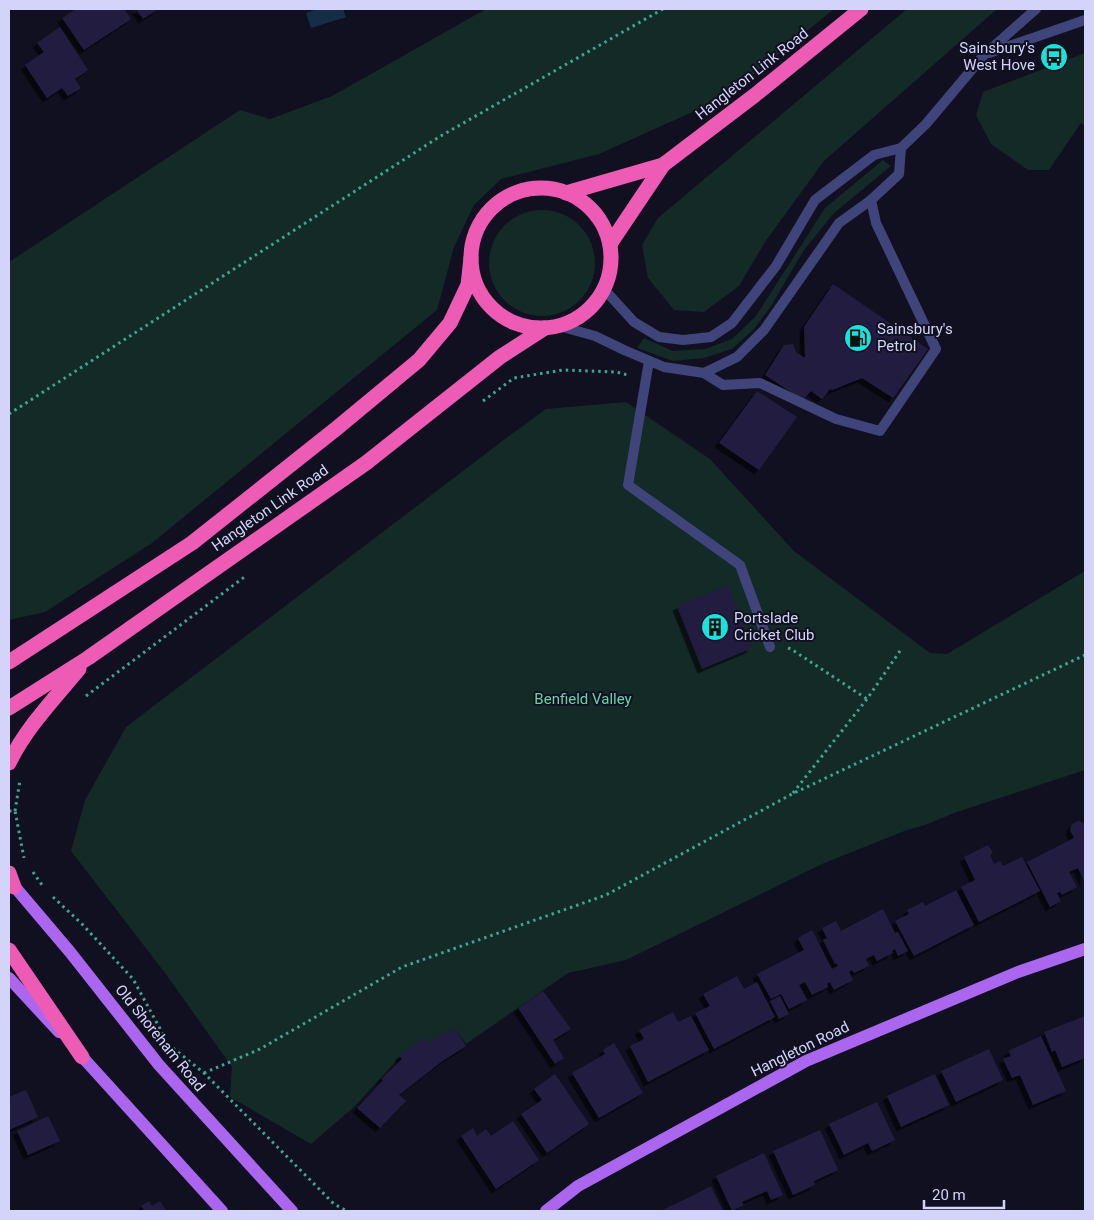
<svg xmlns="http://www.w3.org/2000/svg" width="1094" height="1220" viewBox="0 0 1094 1220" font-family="Roboto,sans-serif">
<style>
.green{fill:#132a26}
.water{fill:#152e46}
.building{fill:#201e3f;filter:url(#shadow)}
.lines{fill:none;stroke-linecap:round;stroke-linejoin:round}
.path{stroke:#3ba793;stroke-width:3;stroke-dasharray:2.5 4;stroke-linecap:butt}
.lane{stroke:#3f457b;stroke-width:10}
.primary{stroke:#ab66ef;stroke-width:12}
.highway{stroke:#ee5bb4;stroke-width:15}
.labels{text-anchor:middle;stroke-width:4;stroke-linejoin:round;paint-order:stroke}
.poi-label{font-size:15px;fill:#d4d4fa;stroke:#101020;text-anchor:start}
.street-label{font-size:15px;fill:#d4d4fa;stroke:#101020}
.park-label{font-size:15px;fill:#67d3aa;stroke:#101020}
</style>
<defs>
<filter id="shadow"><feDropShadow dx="-4.5" dy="4.5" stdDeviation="0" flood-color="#0009"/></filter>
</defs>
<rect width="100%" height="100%" fill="#101020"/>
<g class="green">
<polygon points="486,9 834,9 726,97 599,154 501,179 474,205 454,247 437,310 152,543 45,612 9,620 9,262 240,110 270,119 332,96"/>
<polygon points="907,9 997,9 824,161 765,242 739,286 704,312 674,310 648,278 642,245 658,218"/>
<polygon points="1085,53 1085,126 1081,123 1049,170 1028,170 991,144 976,115 983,92"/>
<polygon points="883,160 891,166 834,213 804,250 771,306 754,329 732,349 704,358 673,361 637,348 644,338 673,351 705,349 732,339 756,316 825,208"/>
<circle cx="542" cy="263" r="53"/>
<polygon points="626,402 710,459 794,551 930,653 947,654 1085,571 1085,770 954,813 925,825 907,830 822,864 626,960 568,973 466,1044 457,1031 430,1047 426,1042 399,1058 354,1107 311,1144 230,1097 232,1067 165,973 71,851 85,800 126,727 509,436 546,409"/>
</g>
<polygon class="water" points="317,9 343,9 346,17 311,28 306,13"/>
<g class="building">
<polygon points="76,9 124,9 131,19 84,50 62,18"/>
<polygon points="136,9 158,9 143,19"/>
<polygon points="60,27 88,70 75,79 81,88 68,96 62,88 47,98 25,65 44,52 37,43"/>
<polygon points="833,284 928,349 893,398 862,378 832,390 830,389 822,399 811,391 803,400 765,375 784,345 793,344 796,352 805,358 804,327"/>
<polygon points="757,391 797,417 759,470 719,443"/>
<polygon points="728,585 752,648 702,669 677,606"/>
<polygon points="1078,821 1085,823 1085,883 1078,868 1069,872 1077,887 1062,895 1060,892 1057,893 1061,901 1050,907 1027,862 1074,838 1070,830 1072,824"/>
<polygon points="988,845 993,853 990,855 994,864 1000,861 1003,866 1022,857 1040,891 979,922 961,887 975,880 964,857"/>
<polygon points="956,890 974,925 914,956 895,921 909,914 907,910 923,902 925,906"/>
<polygon points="883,909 895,933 898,932 908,951 898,956 895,949 892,951 893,953 877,961 874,955 866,959 869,966 854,973 852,970 849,972 853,980 834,990 830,982 827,984 828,987 812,995 805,982 799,985 807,1000 789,1009 781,994 771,999 757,974 804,950 798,938 812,930 832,969 838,966 837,963 835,964 823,940 827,938 822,928 836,921 841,931"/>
<polygon points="737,976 744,989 757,982 775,1017 714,1049 695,1013 710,1006 703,994"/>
<polygon points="543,991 571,1029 553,1040 564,1058 555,1064 518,1008"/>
<polygon points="780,996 789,1014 779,1019 770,1001"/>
<polygon points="673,1012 678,1022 691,1016 709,1050 648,1082 630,1046 644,1039 639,1030"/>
<polygon points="1085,1016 1085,1058 1062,1067 1055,1050 1052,1052 1044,1032"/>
<polygon points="455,1028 466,1046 441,1062 399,1095 406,1101 380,1128 357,1108 383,1080 381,1079 402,1059 399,1056 424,1038 427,1043"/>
<polygon points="1041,1036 1066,1091 1033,1105 1020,1075 1012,1078 1003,1059 1011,1056 1008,1051"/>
<polygon points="614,1043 643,1093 599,1118 572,1073 605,1054 603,1050"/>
<polygon points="989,1049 1003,1080 956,1102 941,1071"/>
<polygon points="555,1074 589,1124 547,1153 521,1114 542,1100 534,1089"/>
<polygon points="935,1074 949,1105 901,1127 887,1096"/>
<polygon points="26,1090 38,1117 9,1130 9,1097"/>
<polygon points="877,1102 895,1140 872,1151 868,1143 844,1155 829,1124"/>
<polygon points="48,1116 60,1141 28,1155 17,1131"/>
<polygon points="513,1121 539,1160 496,1189 461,1136 473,1128 477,1136 486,1129 491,1136"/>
<polygon points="820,1130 838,1170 814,1181 815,1185 793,1195 773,1151"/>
<polygon points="764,1153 783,1195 771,1200 767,1191 742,1202 744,1205 732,1211 716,1176"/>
<polygon points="711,1186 723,1211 660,1211 688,1198"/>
<polygon points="149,1201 152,1206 160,1201 166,1211 145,1211 141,1206"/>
</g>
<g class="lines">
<g class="path">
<polyline points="483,401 514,378 563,370 616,372 628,375"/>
<polyline points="9,414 439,137 663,9"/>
<polyline points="788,648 791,649 867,699"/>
<polyline points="86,696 247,575"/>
<polyline points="793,793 867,699 902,648"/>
<polyline points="9,811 15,811 24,858"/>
<polyline points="15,811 20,780"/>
<polyline points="33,872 42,885"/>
<polyline points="53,897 82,924 133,979 164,1036"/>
<polyline points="173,1048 204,1073 334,1204 347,1211"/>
<polyline points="204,1073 260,1049 402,967 606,895 792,794 1085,655"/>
</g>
<g class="lane">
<polyline points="989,53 1085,20"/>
<polyline points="604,289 634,322 659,337 683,340 711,337 732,323 776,266 815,200 874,155 901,148 926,124 984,55 1036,9"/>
<polyline points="559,326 595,336 624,350 664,367 704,373 737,357 764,330 839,223 871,200 899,174 901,148"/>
<polyline points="649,361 628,485 740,565 770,647"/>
<polyline points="704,373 723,385 760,383 836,419 880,431 936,349 876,223 871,200"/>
</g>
<g class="primary">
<polyline points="9,880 70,952 159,1065 292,1211"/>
<polyline points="9,978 59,1032"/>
<polyline points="76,1050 222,1211"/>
<polyline points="546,1211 578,1186 806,1061 1018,972 1085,949"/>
</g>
<g class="highway">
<circle cx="541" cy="258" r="70"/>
<polyline points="566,193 663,165"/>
<polyline points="610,244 663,165 755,95 861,9"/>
<polyline points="9,662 192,543 337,428 419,360 450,323 468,285 471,258"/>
<polyline points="9,708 88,658 366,463 500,357 545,328"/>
<path d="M9 763C26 728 54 699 79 669"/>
<polyline points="9,873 14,887"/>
<polyline points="9,950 82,1057"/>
</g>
</g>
<defs>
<g id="bus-disc" transform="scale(1.4375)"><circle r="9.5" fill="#18e2dd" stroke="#101020"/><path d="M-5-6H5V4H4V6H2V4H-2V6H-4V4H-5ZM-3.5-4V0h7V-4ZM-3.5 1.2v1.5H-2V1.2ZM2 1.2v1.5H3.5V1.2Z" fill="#111"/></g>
<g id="fuel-disc" transform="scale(1.4375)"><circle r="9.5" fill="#18e2dd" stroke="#101020"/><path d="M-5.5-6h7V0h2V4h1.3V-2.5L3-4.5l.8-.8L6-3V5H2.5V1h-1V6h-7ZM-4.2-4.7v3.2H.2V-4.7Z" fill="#111"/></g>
<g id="building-disc" transform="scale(1.4375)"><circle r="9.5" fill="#18e2dd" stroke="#101020"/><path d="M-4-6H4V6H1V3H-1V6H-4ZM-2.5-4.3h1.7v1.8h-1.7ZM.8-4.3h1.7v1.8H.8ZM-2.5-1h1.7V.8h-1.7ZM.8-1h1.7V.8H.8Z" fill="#111"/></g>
</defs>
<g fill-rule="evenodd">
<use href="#bus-disc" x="1054" y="57"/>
<use href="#fuel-disc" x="858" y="338"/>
<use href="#building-disc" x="715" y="627"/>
</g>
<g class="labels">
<g class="poi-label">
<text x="1035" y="53" text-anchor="end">Sainsbury's<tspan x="1035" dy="17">West Hove</tspan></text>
<text x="877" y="334">Sainsbury's<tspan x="877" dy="17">Petrol</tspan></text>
<text x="734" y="623">Portslade<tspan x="734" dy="17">Cricket Club</tspan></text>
</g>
<g class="street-label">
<text transform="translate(752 74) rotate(-38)" y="5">Hangleton Link Road</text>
<text transform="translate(270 508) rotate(-35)" y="5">Hangleton Link Road</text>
<text transform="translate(160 1038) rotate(51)" y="5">Old Shoreham Road</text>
<text transform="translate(800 1049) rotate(-26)" y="5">Hangleton Road</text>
</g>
<g class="park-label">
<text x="583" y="704">Benfield Valley</text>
</g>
</g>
<rect width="1094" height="1220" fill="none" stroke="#d4d4fa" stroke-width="20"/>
<path d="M924 1200v8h80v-8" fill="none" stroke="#d4d4fa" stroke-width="2.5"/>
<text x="932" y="1200" font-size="15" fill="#d4d4fa" stroke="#101020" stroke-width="4" paint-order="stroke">20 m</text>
</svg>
